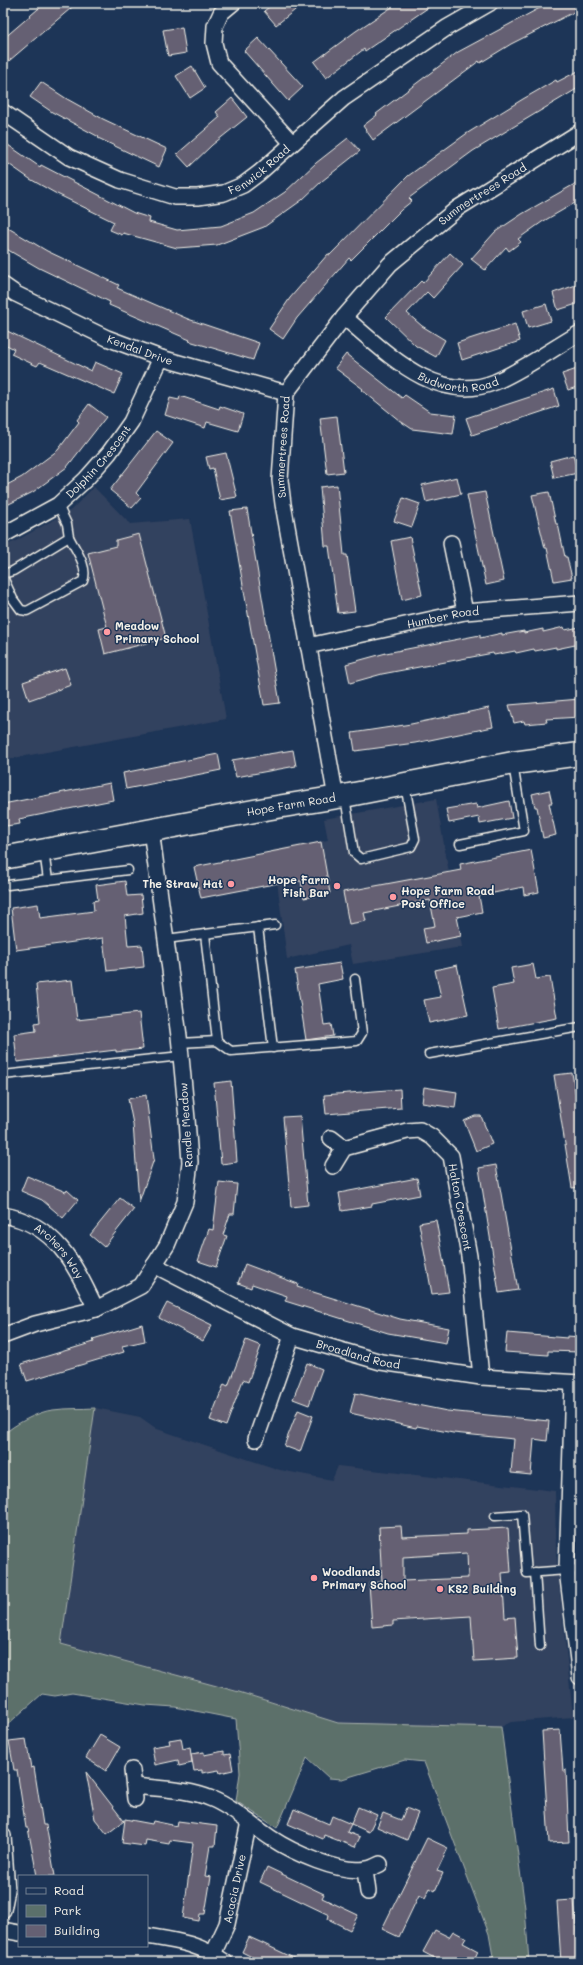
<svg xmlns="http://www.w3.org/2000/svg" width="583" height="1965" viewBox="0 0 583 1965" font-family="Mali,sans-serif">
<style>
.built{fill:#33425f}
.green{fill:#5b706b;stroke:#a8b0aa}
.building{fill:#656073;stroke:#f4f1e8;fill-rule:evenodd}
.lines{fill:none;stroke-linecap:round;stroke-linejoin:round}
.lane-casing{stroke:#f4f1e8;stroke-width:11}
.street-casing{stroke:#f4f1e8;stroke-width:18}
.secondary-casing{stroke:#f4f1e8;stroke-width:25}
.lane{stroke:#1d3557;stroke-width:8}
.street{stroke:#1d3557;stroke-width:15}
.secondary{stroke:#1d3557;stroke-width:22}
.poi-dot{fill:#ff9aa2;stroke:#1d3557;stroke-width:1.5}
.labels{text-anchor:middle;stroke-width:3;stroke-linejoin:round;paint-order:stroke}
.street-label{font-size:11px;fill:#f4f1e8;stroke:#1d3557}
.poi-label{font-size:11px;font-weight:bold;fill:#f4f1e8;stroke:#1d3557;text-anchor:start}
</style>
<rect width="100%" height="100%" fill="#1d3557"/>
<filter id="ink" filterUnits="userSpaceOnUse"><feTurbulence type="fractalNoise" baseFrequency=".025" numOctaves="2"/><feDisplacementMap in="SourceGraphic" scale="8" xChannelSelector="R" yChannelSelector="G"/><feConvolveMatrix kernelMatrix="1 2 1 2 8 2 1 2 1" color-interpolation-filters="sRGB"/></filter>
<g filter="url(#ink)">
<g class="built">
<polygon points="94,487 130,524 190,519 226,719 3,760 3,546 14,542 71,510"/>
<polygon points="436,799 462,947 353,964 349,945 287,959 273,850 328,840 324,819"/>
<polygon points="95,1408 140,1417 157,1429 280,1470 332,1480 338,1466 555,1491 556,1553 573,1717 511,1722 501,1727 338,1723 239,1692 61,1644"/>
</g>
<path class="green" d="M95 1408 61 1644 239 1692 338 1723 501 1727 525 1908 529 1962H494L489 1934 424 1762 405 1760 342 1779 329 1778 307 1758 277 1828 236 1801 240 1773 236 1719 175 1707 145 1705 72 1693 55 1696 42 1694 7 1725 3 1726V1633H7L3 1601V1435C13 1425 39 1411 53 1410 67 1408 81 1409 95 1408Z"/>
<g class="building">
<polygon points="45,3 77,3 3,66 3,39"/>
<polygon points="274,3 304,3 276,25 264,11"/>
<polygon points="398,3 435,3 365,51 364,49 326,78 314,62 356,31"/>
<polygon points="549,3 580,3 580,9 511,44 480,63 479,61 373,140 363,126 377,115 376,114 458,52"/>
<polygon points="182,27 186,53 168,56 163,30"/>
<polygon points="258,38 303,87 288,101 244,51"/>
<polygon points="192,66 205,88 190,98 176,76"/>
<polygon points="580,70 580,87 473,151 409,198 412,201 402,209 351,260 349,258 297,318 283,339 269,329 290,298 328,254 330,255 408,176 466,134 523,99 556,80 557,82"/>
<polygon points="41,82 67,99 103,119 167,149 159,167 98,138 99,137 52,112 30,97"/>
<polygon points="232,98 247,117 212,145 189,167 177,154 220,117 216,112"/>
<polygon points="348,138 360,151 322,181 302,200 264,227 217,245 177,248 123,233 122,235 110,230 114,222 55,193 30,179 3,160 3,153 8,145 40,167 41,165 134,213 150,218 149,222 177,230 221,226 254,213 285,192 316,163"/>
<polygon points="580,181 580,200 542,222 518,239 521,242 509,251 506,247 485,270 471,259 495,232 522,214"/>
<polygon points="3,225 47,251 119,285 117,288 188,319 259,343 253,360 189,341 190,340 109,305 110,302 39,268 3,247"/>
<polygon points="450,253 463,265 433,298 427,292 407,313 422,326 445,340 436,357 416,346 386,317 421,281 423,283"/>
<polygon points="576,285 580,303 558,310 553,293"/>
<polygon points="546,304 551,321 528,328 523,311"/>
<polygon points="515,324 520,341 462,360 457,343"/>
<polygon points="3,329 91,371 95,362 123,374 114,394 40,362 37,366 11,354 14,349 3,343"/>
<polygon points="346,354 402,398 405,395 430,412 456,415 453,434 412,429 400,421 362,390 363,389 335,368"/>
<polygon points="580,368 580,386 568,390 562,374"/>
<polygon points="554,389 559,406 472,435 466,418"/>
<polygon points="180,396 219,409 220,406 243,414 238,431 207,422 205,428 165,415 170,398 179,400"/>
<polygon points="89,404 106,417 67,467 33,492 3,507 3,487 22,477 58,450 79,422 77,420"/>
<polygon points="337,416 344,472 327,474 320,418"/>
<polygon points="156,431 173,443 136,493 141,498 132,508 110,490"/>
<polygon points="226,453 237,497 220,500 213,468 209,469 206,457"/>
<polygon points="573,455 578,473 554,478 550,461"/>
<polygon points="457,477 461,494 426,502 422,485"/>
<polygon points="337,485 344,555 347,555 355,611 338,613 329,546 325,546 320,487"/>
<polygon points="485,492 504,581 486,585 467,495"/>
<polygon points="549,492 556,524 558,524 565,557 567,557 572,578 554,581 547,548 545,548 532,495"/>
<polygon points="403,498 420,504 412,527 394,521"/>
<polygon points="247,509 280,703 264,705 230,511"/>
<polygon points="139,534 166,638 105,654 99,629 107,627 88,553 116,546 116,540"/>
<polygon points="410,537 422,595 402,600 391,541"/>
<polygon points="564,627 565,630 580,627 580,644 556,649 556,647 535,651 534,649 516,653 515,651 494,655 493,653 382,674 350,683 346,664 386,653 480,635 480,638 502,633 502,635 524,631 524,633 543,629 543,632"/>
<polygon points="65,668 71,685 29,700 23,682"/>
<polygon points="580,699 580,717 546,719 547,722 525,724 524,721 514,723 509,705"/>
<polygon points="489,708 493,727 415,743 355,751 352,733 411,724"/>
<polygon points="293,750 296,766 236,777 232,760"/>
<polygon points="218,754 221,770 126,789 123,773"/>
<polygon points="110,783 113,800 19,819 20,824 6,826 3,804"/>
<polygon points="549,790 552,803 549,803 556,835 543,838 537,807 535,807 532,794"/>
<polygon points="509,801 512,818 480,824 479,817 449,823 446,809 476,804 477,808"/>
<polygon points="321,842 330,893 304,898 301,881 279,883 201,898 194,867"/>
<polygon points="531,850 539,892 524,895 523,887 479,896 482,912 457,917 461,936 426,943 423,928 435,926 430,900 364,913 366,921 349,924 343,892 461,870 460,864"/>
<polygon points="125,881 127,896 141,895 143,913 125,916 128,946 142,945 144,967 107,971 103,938 16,950 11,908 38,904 40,918 94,911 93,901 98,900 96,885"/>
<polygon points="340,963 343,979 318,984 324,1025 331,1024 333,1036 306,1040 295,970"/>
<polygon points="533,964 536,979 550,977 557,1018 499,1029 492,988 514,984 511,968"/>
<polygon points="457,965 468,1015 429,1023 424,1000 441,997 435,970"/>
<polygon points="72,980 77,1020 139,1013 143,1049 116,1052 116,1050 17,1062 14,1034 36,1031 35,1023 40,1022 36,984"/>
<polygon points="572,1073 580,1120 580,1187 572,1188 554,1075"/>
<polygon points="231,1081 237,1162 221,1164 214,1083"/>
<polygon points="424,1087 457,1092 455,1108 422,1103"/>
<polygon points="400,1089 401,1108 326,1114 324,1095"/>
<polygon points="146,1095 154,1159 139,1202 133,1124 128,1099"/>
<polygon points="300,1116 308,1205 291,1207 283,1117"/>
<polygon points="475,1116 481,1116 492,1144 476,1151 464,1121"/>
<polygon points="496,1165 518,1290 499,1293 479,1168"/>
<polygon points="27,1176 66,1192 67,1190 78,1200 63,1218 42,1200 21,1191"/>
<polygon points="417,1178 420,1195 372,1204 372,1206 342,1211 339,1193"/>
<polygon points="219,1182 237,1184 234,1214 230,1214 223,1235 227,1236 216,1267 198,1261 209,1229 213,1230"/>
<polygon points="120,1198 134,1209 104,1247 90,1235"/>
<polygon points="436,1220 449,1292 432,1294 419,1223"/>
<polygon points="245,1264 298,1284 297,1287 355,1305 400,1319 449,1328 446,1343 388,1333 285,1301 287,1296 252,1284 251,1288 238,1283"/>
<polygon points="167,1303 212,1325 203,1341 159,1318"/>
<polygon points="142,1324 145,1341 122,1346 124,1352 27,1381 21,1364 94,1342 93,1339"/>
<polygon points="507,1333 567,1338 567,1336 580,1337 580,1352 548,1351 548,1355 505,1352"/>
<polygon points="246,1340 261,1346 248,1382 243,1380 226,1426 210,1420 224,1384 228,1386"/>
<polygon points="307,1363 322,1369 309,1405 293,1399"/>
<polygon points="355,1393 382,1399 382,1398 447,1411 549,1421 547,1441 534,1439 531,1475 511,1473 514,1439 453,1433 417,1426 416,1428 350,1413"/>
<polygon points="298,1410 313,1416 300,1452 284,1446"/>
<path d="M401 1526 402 1537 467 1534V1530L508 1528 511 1572 502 1573 505 1618 515 1617 518 1658 474 1661 471 1616 393 1621V1625L372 1627 369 1583 382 1582 379 1527ZM467 1553 468 1578 403 1581V1557Z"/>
<polygon points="560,1730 563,1771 566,1770 569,1842 549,1843 542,1731"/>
<polygon points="100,1735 120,1747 106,1771 86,1758"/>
<polygon points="181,1738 183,1749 190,1747 192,1763 179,1766 178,1760 155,1765 152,1747 170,1744 169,1740"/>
<polygon points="26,1739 31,1768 34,1767 43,1825 46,1825 55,1876 37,1876 28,1828 26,1828 17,1770 14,1770 9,1741"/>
<polygon points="224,1751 224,1755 230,1754 233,1770 220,1773 219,1770 202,1773 202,1770 194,1771 191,1754 204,1752 204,1755"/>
<polygon points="86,1772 124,1821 107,1834 95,1819"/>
<polygon points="358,1807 377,1815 369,1832 351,1824"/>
<polygon points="406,1808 418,1813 407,1840 377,1827 383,1813 401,1820"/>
<polygon points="294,1809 329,1824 332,1816 351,1824 347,1832 360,1837 355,1847 324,1835 323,1839 288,1824"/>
<polygon points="125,1819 152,1824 153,1821 177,1826 178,1821 217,1826 215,1846 210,1846 205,1876 211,1877 205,1914 200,1914 199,1921 183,1918 193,1843 170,1840 169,1844 146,1840 145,1846 122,1843"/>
<polygon points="427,1838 448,1848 437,1871 443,1873 435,1891 430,1888 425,1898 419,1895 399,1937 382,1929"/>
<polygon points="267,1867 324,1894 322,1898 358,1915 350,1930 328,1919 329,1915 260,1882"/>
<polygon points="574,1900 579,1962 561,1962 557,1901"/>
<polygon points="435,1930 449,1937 453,1931 466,1938 463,1943 478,1951 473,1962 442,1962 423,1952"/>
<polygon points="249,1937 260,1942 302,1962 262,1962 242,1952"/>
</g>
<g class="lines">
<g class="lane-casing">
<g id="lane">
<polyline points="3,574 13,571 69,537 67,524 58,505"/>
<path d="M3 577 13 599 21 610 27 611 83 581C89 567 75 549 69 537"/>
<polyline points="345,797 354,853 361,859 411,847 415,839 405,785"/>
<polyline points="460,844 524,831 513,764"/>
<polyline points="44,851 48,880"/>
<polyline points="8,885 128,870"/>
<polyline points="258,927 273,1048"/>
<polyline points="205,934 217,1041"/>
<polyline points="166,939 275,925"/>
<polyline points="179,1043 217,1041 231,1051 357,1041 362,1033 355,979"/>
<polyline points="429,1054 580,1027"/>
<polyline points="3,1075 181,1056"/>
<polyline points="495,1516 522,1514 527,1573 580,1569"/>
<polyline points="535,1572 540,1646"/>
</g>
</g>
<g class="street-casing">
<g id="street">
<polyline points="233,3 221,13 215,26 214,43 219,63 292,143"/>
<path id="s1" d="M3 112 69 157 120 180 175 197H198L224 193 243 185 259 173 344 98 448 27 490 3"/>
<path id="s2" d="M3 285 16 294 107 338 161 358 286 393"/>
<path id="s3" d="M344 317C386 352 436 406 495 382 525 369 552 349 580 333"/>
<path id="s4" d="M3 535 58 505 86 479 109 453 131 422 161 358"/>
<polyline points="451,543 465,612"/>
<path id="s5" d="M308 646 465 612 580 603"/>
<path id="s6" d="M336 798 283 504 280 480 286 393 344 317 390 264 458 208 580 132"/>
<polyline points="331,1138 344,1148"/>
<path id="s7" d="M333 1166 344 1148 407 1131 420 1130 432 1137 451 1156 469 1256 481 1377"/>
<path id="s8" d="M3 1215C56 1224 75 1265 96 1309"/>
<path id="s9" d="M154 1265 292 1336 381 1362 481 1377 580 1383"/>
<polyline points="3,1336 35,1324 96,1309 141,1286 167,1245 185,1202 190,1162 187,1119 179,1036 151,830"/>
<polyline points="573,1383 567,1570 580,1677"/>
<polyline points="256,1439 292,1336"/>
<polyline points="132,1770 135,1799"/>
<path d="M134 1786C160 1789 188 1789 212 1799 234 1808 251 1825 271 1838 292 1852 340 1874 366 1869 370 1869 376 1866 380 1864"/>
<polyline points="3,1836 7,1890 3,1910"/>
<polyline points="365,1870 368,1892"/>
<polyline points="3,1930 19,1933"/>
<path d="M147 1936C178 1941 198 1943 225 1962"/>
<path id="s10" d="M213 1954 227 1924 249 1822"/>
</g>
</g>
<g class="secondary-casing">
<g id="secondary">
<path id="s11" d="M3 858 265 809 344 796 513 763 580 754"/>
</g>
</g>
<use href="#lane" class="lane"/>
<use href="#street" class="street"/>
<use href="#secondary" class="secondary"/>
</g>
</g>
<g class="poi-dot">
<circle cx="107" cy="632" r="4"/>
<circle cx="231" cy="884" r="4"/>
<circle cx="337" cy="886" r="4"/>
<circle cx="393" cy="897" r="4"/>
<circle cx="314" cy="1578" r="4"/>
<circle cx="440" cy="1589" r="4"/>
</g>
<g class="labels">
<g class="street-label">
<text dy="4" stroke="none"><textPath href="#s1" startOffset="285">Fenwick Road</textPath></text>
<text dy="4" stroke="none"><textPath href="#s6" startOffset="692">Summertrees Road</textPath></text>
<text dy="4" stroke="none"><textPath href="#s2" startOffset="152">Kendal Drive</textPath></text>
<text dy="4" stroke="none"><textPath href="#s3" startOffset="136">Budworth Road</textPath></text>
<text dy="4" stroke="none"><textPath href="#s6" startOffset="356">Summertrees Road</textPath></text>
<text dy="4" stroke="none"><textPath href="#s4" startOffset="122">Dolphin Crescent</textPath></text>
<text dy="4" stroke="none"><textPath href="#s5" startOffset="138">Humber Road</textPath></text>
<text dy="4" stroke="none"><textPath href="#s11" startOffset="293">Hope Farm Road</textPath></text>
<text transform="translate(186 1125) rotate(-94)" y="4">Randle Meadow</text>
<text dy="4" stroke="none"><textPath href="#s7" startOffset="192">Halton Crescent</textPath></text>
<text dy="4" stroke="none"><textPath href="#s8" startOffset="69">Archers Way</textPath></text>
<text dy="4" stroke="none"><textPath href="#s9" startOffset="224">Broadland Road</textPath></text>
<text dy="4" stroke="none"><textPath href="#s10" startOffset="69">Acacia Drive</textPath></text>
</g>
<g class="poi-label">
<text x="115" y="630">Meadow<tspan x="115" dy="13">Primary School</tspan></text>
<text x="329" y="884" text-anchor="end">Hope Farm<tspan x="329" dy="13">Fish Bar</tspan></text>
<text x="223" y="888" text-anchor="end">The Straw Hat</text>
<text x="401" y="895">Hope Farm Road<tspan x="401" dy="13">Post Office</tspan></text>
<text x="322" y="1576">Woodlands<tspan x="322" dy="13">Primary School</tspan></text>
<text x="448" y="1593">KS2 Building</text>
</g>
</g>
<rect width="583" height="1965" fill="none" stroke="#1d3557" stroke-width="16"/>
<rect x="8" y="8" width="567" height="1949" fill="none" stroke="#f4f1e8" stroke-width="1.5" filter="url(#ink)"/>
<rect x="18" y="1875" width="130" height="72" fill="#1d3557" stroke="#738091"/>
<rect x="26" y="1888" width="20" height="6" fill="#1d3557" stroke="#738091"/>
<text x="54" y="1895" font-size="12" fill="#f4f1e8">Road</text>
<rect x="26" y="1905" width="20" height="12" fill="#5b706b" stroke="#738091"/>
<text x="54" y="1915" font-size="12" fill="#f4f1e8">Park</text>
<rect x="26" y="1925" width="20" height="12" fill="#656073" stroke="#738091"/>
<text x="54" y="1935" font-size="12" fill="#f4f1e8">Building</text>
</svg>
